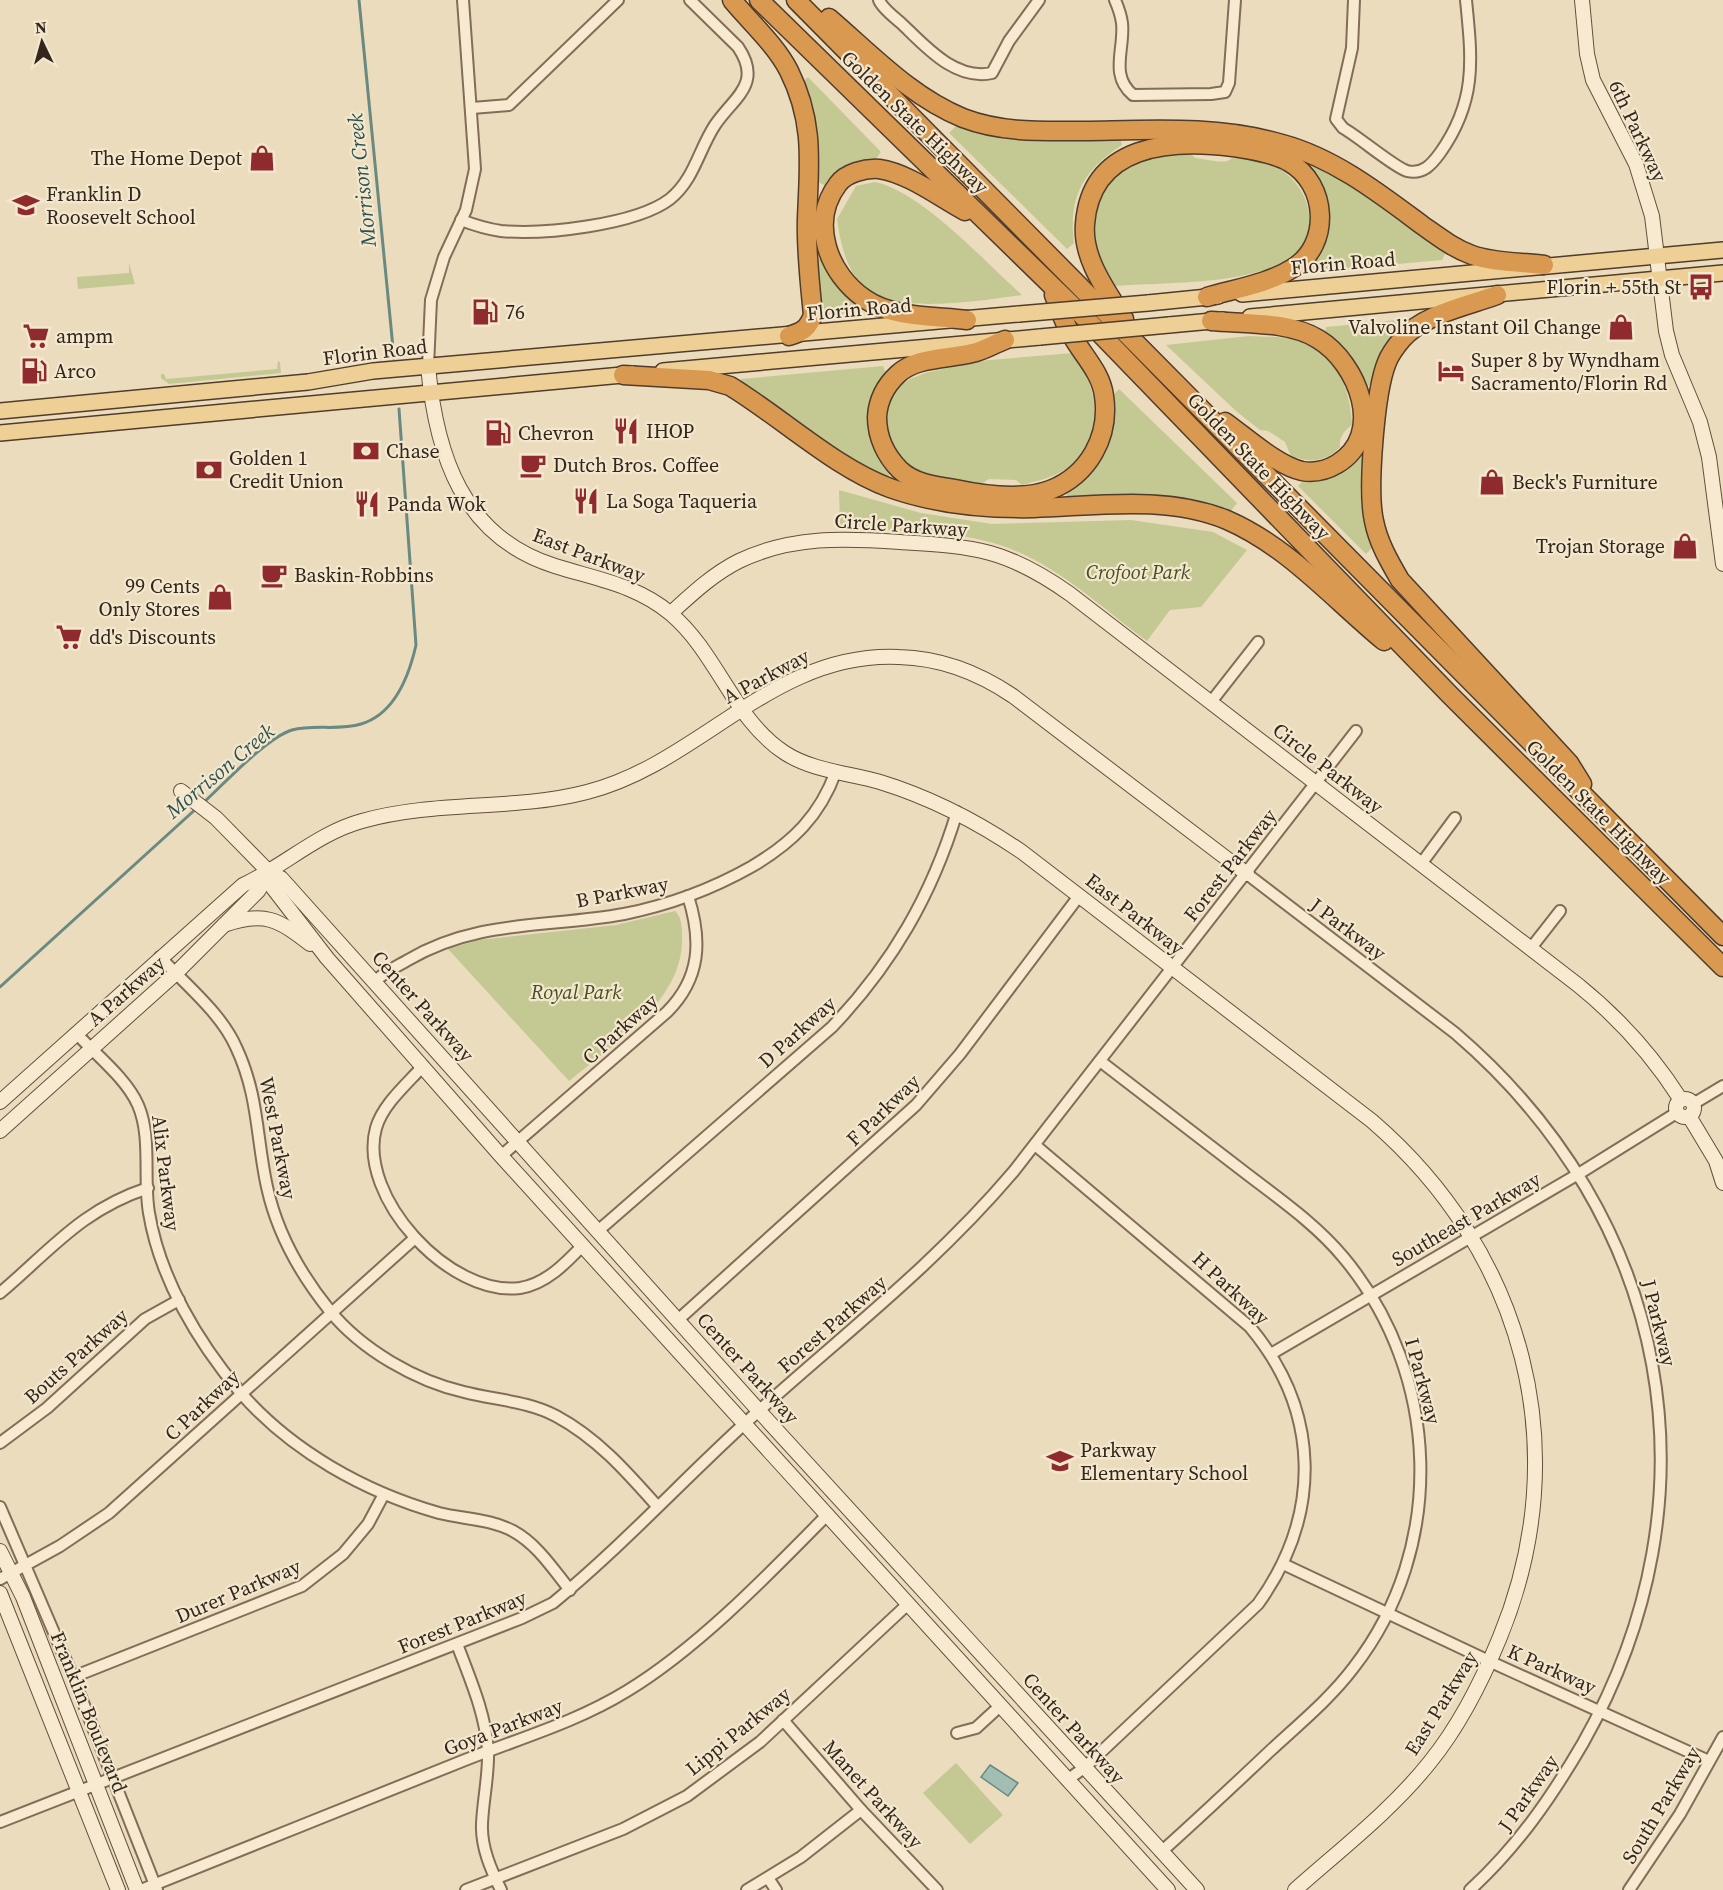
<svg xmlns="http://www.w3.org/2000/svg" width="1723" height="1890" viewBox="0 0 1723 1890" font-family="'Source Serif 4',serif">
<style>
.green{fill:#c4c993}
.water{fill:#a2bdb4;stroke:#6a8a81;stroke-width:1.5}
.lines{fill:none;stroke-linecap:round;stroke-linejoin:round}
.stream{stroke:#6a8a81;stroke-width:3}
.street-casing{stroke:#836d58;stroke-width:14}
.secondary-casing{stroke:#654f3b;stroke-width:16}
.primary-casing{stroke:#503c2c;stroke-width:18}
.highway-casing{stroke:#503c2c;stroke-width:21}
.street{stroke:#f7ead1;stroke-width:10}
.secondary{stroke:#f7ead1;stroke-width:14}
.primary{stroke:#eed096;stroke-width:15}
.highway{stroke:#d99951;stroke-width:18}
.primary-bridge-casing{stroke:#503c2c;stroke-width:18;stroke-linecap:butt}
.primary-bridge{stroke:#eed096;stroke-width:15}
.labels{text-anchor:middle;stroke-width:4.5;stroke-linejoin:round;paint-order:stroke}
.street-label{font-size:20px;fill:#33261c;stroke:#f3e7ce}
.poi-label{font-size:20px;fill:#33261c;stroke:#f3e7ce;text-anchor:start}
.park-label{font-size:20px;font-style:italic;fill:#454f23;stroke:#f3e7ce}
.water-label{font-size:21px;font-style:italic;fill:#2c524f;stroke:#f3e7ce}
</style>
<rect width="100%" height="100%" fill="#ebdcbe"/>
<g class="green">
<path d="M808 77 881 152 875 160C855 161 838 171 826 186L818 182 816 129 801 83Z"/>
<path d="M958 124 1120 138 1122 145C1084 170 1068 196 1074 243L1067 249 949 133Z"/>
<path d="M1188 151 1195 158C1205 159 1218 163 1227 161 1230 160 1232 157 1235 157 1243 155 1260 160 1267 162 1314 181 1329 244 1276 266 1227 285 1167 282 1116 286 1090 251 1079 208 1116 176 1122 171 1127 164 1134 160 1145 154 1174 153 1188 151Z"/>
<polygon points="1309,161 1350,184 1446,252 1442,260 1310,272 1309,264 1320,247 1304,168"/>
<path d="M875 182C922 192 985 262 1022 295 983 300 894 316 864 287 846 270 840 242 837 219L856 186Z"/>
<polygon points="822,258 862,306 861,313 829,315 821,311 817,259"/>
<polygon points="129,263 135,284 78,289 77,277 129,273"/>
<polygon points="1397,320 1400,329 1383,350 1372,385 1365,386 1325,336 1326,327"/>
<path d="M1249 336C1264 337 1282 336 1297 340 1335 349 1351 390 1352 425 1344 431 1339 437 1340 447 1326 462 1309 463 1291 456L1285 442 1268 431 1260 430 1236 411 1166 345Z"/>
<path d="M1073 353C1099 387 1108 441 1066 469 1052 478 1037 481 1022 485L1016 480 989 479 981 484 951 481 929 476 910 465 897 454 888 437 885 420 887 406 895 390 910 379 925 373 978 361Z"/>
<polygon points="278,361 280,362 281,373 169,384 161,378 161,374 164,374 166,379 277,369"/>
<polygon points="883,366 887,377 878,389 891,470 888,478 846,455 742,387 741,379"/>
<path d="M1119 389 1237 503 1230 512C1170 492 1129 496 1067 498L1066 492C1099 467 1121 437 1114 394Z"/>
<polygon points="1357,453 1366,457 1374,546 1366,554 1298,486 1306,478"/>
<path d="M839 490 921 513 992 524 1131 520 1213 532 1247 550 1201 607 1170 610 1147 641C1103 609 1062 569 1011 549 962 529 893 531 840 528Z"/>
<path d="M675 911C682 917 682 928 682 937 684 1001 613 1044 569 1081L448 949 479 940 616 925Z"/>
<polygon points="956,1763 1003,1815 970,1844 923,1793"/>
</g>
<polygon class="water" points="990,1765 1018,1783 1008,1796 981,1777"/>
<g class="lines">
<g class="stream">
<polyline points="359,0 394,358"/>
<path d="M203 803C224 784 266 738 292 730 314 724 339 731 361 724 395 714 409 676 416 645L399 409"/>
<polyline points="0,987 198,807"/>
</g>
<g class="street-casing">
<g id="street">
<path d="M879 0C882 8 894 17 901 23 925 46 955 81 992 73L1009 41 1039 0"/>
<path d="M1115 0C1118 7 1121 15 1122 23 1125 49 1109 75 1133 95L1211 94 1225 92 1229 83 1235 0"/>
<path d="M1354 0 1352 48 1336 119 1343 128C1359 137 1394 167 1407 171 1423 175 1432 164 1440 153 1477 101 1472 60 1466 0"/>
<polyline points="472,108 509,105 618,0"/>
<path d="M461 220C474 225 487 229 501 231 543 235 636 225 670 199 694 180 699 149 715 125 734 97 763 84 738 47L690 0"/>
<polyline points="428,366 431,300 444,257 466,210 475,169 463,0"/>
<polyline points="1211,702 1258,642"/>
<polyline points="1421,864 1455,818"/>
<path d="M1247 874 1455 1033C1670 1217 1723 1496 1583 1743 1551 1798 1517 1847 1470 1890"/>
<polyline points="1531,948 1560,911"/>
<path d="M160 957C185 984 221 1013 236 1047 259 1096 256 1137 267 1187 277 1233 301 1275 330 1311 362 1350 416 1381 464 1392 495 1400 528 1401 556 1416 597 1438 626 1471 657 1506"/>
<path d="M374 982C385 972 396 967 408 960 478 919 548 928 624 914 669 905 712 889 751 867 792 843 820 816 836 771"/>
<path d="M76 1033C96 1055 126 1078 138 1105 152 1137 143 1179 149 1213 160 1279 198 1342 240 1392 291 1451 365 1492 439 1513 463 1519 491 1519 513 1531 537 1544 553 1569 570 1590"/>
<path d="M1100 1061C1148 1098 1195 1134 1243 1171 1278 1198 1316 1224 1344 1258 1441 1375 1447 1547 1354 1667 1330 1699 1299 1724 1270 1751 1234 1785 1198 1819 1161 1852"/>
<path d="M423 1066C407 1084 383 1104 376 1128 357 1197 450 1297 520 1288 546 1284 566 1263 583 1245"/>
<polyline points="1693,1104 1723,1086"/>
<path d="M1035 1145 1250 1327C1321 1412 1322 1515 1258 1604L1084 1768 1067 1780"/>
<path d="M501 1156 667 1012C701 978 702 940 688 896"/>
<path d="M599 1230 832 1027C892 964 932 895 957 812"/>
<path d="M0 1293C51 1250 81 1210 148 1188"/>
<polyline points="679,1319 916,1105 960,1054 1079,896"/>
<polyline points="1271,1354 1580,1173 1678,1112"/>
<polyline points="0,1443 47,1408 145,1319 179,1300"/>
<polyline points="0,1507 73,1677 157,1890"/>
<polyline points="1283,1564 1491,1662 1709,1761"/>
<polyline points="0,1579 60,1546 109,1513 415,1238"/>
<path d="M457 1644C470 1679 485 1712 488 1750 489 1775 483 1799 482 1824 481 1847 491 1870 501 1890"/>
<polyline points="73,1677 302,1586 343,1554 368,1524 384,1494"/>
<polyline points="783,1720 861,1810 937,1890"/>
<polyline points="957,1733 976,1728 1000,1706"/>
<path d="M0 1822 522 1618 553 1603C620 1548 679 1484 742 1426 836 1340 931 1269 1014 1171L1356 731"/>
<polyline points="768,1878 776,1890"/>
<path d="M141 1890C247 1847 354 1805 460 1762 517 1739 575 1723 627 1691 698 1648 769 1574 827 1515"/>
<polyline points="466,1890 623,1829 687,1796 760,1742 908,1604"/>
<polyline points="747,1890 801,1857 861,1810"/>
<polyline points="1629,1890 1680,1814 1723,1737"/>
</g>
</g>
<g class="secondary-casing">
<g id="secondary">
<polyline points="1582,0 1587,54 1593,80 1636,164 1652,216 1666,331 1672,355 1700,422 1709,457 1723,564"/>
<path d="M428 366C436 454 462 537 555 566 596 579 637 585 671 614 718 654 733 719 785 753 813 771 849 773 880 782 932 798 978 822 1022 852L1372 1121C1524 1252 1577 1449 1500 1637 1482 1681 1460 1725 1430 1762 1392 1810 1341 1849 1295 1890"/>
<path d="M671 613C692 594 713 574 739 561 791 536 844 538 900 542 930 544 960 545 990 553 1019 561 1046 577 1070 594L1578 985C1619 1018 1653 1056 1681 1100"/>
<polyline points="181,791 216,818 270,873 281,878 759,1411 1197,1890"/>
<polyline points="270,873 273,888 327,958 501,1156 1168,1890"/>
<path d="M224 925C264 911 278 919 310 944"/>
<circle cx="1685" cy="1108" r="9"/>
<path d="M0 1102 243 885C284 866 318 833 362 821 436 800 514 811 587 792 701 763 773 651 899 657 940 658 979 673 1013 696L1247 874"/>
<polyline points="1689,1116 1716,1161 1723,1183"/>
<polyline points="0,1131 175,974 258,891 270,873"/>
<polyline points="0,1551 23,1597 137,1890"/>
<polyline points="0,1593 118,1890"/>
</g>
</g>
<g class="primary-casing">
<g id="primary">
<polyline points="1242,294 1723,250"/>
<polyline points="1148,303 1218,296"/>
<polyline points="1250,317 1723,273"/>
<polyline points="1169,325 1223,320"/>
<polyline points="663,371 1040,337"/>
<polyline points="0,411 308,382 373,371 1019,314"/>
<polyline points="0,433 633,374"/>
</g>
</g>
<g class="highway-casing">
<g id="highway">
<path d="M732 0C750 22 776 45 789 71 815 123 809 165 807 219 806 251 810 284 813 315 808 329 802 332 789 336"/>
<polyline points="759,0 1089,322 1450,695 1723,967"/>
<polyline points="796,0 1723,936"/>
<path d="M829 18C871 54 911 97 963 118 1002 133 1043 131 1084 131 1150 130 1217 125 1282 144 1334 158 1379 193 1422 225 1439 237 1453 248 1472 255 1494 263 1522 262 1544 265"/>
<path d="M965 211C939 197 908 173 879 169 865 168 846 173 838 184 809 222 828 274 865 299 892 318 935 316 967 320"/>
<path d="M1497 295C1467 306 1424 314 1402 339 1397 345 1390 354 1387 362 1375 391 1367 490 1374 521 1378 542 1389 561 1400 580L1569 763 1582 784"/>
<path d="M1124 319C1107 291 1082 259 1085 224 1091 144 1171 139 1233 147 1250 150 1274 153 1289 162 1328 184 1331 245 1293 268 1268 284 1234 289 1207 297"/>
<path d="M1211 321C1245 324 1289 321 1318 339 1358 363 1386 435 1337 464 1327 470 1314 473 1302 471 1278 466 1246 437 1225 422"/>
<path d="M1005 340C994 344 983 351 972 353 948 359 916 357 898 374 885 386 878 400 877 417 877 437 886 456 900 470 915 484 936 486 955 489 983 495 1023 500 1050 490 1089 475 1110 436 1104 396 1101 371 1081 354 1070 332 1063 321 1059 307 1054 295"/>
<path d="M623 375 709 380 730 386C781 417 835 468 890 488 935 504 986 509 1034 508 1097 506 1166 495 1227 520 1289 547 1333 599 1384 641"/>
</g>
</g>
<use href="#street" class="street"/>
<use href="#secondary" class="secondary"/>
<use href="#primary" class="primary"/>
<use href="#highway" class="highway"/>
<g class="primary-bridge-casing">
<g id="primary-bridge">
<polyline points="1019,314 1148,303"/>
<polyline points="1040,337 1169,325"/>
</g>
</g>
<use href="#primary-bridge" class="primary-bridge"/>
</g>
<defs>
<g id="shop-bare" transform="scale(2.07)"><path d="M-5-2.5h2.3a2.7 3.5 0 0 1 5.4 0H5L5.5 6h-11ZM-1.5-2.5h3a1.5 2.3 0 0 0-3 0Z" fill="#8f2b2f" stroke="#f3e7ce" stroke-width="2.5" paint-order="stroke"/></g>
<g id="school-bare" transform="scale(2.07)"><path d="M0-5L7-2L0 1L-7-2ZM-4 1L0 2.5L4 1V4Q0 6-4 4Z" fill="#8f2b2f" stroke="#f3e7ce" stroke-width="2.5" paint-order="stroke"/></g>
<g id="bus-bare" transform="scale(2.07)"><path d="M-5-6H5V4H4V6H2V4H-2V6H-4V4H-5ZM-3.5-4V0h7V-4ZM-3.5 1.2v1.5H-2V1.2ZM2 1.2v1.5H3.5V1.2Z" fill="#8f2b2f" stroke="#f3e7ce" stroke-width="2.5" paint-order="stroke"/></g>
<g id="fuel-bare" transform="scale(2.07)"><path d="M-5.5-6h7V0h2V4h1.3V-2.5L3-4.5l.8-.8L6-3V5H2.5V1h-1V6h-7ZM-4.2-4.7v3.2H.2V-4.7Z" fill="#8f2b2f" stroke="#f3e7ce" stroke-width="2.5" paint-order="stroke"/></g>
<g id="supermarket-bare" transform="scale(2.07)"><path d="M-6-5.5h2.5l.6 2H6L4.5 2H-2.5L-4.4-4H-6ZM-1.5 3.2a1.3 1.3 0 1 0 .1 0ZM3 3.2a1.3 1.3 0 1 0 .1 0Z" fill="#8f2b2f" stroke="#f3e7ce" stroke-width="2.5" paint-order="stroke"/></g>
<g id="hotel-bare" transform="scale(2.07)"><path d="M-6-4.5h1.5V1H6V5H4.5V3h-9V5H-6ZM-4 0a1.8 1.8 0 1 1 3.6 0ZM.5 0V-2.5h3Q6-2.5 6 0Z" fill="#8f2b2f" stroke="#f3e7ce" stroke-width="2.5" paint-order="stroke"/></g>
<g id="restaurant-bare" transform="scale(2.07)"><path d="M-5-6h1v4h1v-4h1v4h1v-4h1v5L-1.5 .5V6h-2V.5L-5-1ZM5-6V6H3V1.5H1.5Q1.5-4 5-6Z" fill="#8f2b2f" stroke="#f3e7ce" stroke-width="2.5" paint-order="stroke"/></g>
<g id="bank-bare" transform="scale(2.07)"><path d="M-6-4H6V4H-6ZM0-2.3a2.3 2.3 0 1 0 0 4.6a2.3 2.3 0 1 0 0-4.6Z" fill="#8f2b2f" stroke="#f3e7ce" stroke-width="2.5" paint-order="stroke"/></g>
<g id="cafe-bare" transform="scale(2.07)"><path d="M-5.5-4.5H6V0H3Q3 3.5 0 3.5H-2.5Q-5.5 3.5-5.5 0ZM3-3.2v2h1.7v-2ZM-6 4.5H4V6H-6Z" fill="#8f2b2f" stroke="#f3e7ce" stroke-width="2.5" paint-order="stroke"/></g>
</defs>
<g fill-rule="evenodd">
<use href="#shop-bare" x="262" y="158"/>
<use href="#school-bare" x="26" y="205"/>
<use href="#bus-bare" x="1701" y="287"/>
<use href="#fuel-bare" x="485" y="312"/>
<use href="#shop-bare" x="1621" y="327"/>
<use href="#supermarket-bare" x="36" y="336"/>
<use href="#fuel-bare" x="34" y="371"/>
<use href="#hotel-bare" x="1451" y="371"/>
<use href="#restaurant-bare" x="626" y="431"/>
<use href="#fuel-bare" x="498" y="433"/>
<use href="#bank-bare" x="366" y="451"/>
<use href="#cafe-bare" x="533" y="465"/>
<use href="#bank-bare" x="209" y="470"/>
<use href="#shop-bare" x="1492" y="482"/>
<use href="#restaurant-bare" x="586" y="501"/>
<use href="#restaurant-bare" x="367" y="504"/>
<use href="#shop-bare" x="1685" y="546"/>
<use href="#cafe-bare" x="274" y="575"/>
<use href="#shop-bare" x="220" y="597"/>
<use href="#supermarket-bare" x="69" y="637"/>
<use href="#school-bare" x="1060" y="1461"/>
</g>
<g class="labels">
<g class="street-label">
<text transform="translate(915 122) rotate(44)" y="7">Golden State Highway</text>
<text transform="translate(1638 131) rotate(65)" y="7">6th Parkway</text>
<text transform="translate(1343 263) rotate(-5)" y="7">Florin Road</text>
<text transform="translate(859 309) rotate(-5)" y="7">Florin Road</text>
<text transform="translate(375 352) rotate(-7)" y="7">Florin Road</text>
<text transform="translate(1259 466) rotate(46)" y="7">Golden State Highway</text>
<text transform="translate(901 525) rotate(4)" y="7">Circle Parkway</text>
<text transform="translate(589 555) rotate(21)" y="7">East Parkway</text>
<text transform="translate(766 676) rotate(-28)" y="7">A Parkway</text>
<text transform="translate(1328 768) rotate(38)" y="7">Circle Parkway</text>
<text transform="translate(1599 812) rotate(45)" y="7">Golden State Highway</text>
<text transform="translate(1230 865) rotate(-52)" y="7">Forest Parkway</text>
<text transform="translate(622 892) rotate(-11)" y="7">B Parkway</text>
<text transform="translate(1135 914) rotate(38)" y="7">East Parkway</text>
<text transform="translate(1348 929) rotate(37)" y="7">J Parkway</text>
<text transform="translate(126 991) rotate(-41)" y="7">A Parkway</text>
<text transform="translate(423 1006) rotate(48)" y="7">Center Parkway</text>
<text transform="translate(620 1029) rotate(-42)" y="7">C Parkway</text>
<text transform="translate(797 1032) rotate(-42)" y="7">D Parkway</text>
<text transform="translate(883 1110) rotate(-44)" y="7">F Parkway</text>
<text transform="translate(278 1138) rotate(79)" y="7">West Parkway</text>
<text transform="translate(166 1173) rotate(83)" y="7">Alix Parkway</text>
<text transform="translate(1466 1219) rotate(-30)" y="7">Southeast Parkway</text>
<text transform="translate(1231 1288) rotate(43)" y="7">H Parkway</text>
<text transform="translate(1659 1323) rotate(76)" y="7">J Parkway</text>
<text transform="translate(832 1324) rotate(-41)" y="7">Forest Parkway</text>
<text transform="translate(76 1356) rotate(-42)" y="7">Bouts Parkway</text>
<text transform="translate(748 1368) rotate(48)" y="7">Center Parkway</text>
<text transform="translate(1423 1381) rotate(75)" y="7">I Parkway</text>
<text transform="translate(202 1405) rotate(-43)" y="7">C Parkway</text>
<text transform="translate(238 1591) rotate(-23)" y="7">Durer Parkway</text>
<text transform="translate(462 1622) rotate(-22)" y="7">Forest Parkway</text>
<text transform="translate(1552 1669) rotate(24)" y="7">K Parkway</text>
<text transform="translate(1441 1703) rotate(-58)" y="7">East Parkway</text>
<text transform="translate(89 1712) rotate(68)" y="7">Franklin Boulevard</text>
<text transform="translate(503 1727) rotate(-21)" y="7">Goya Parkway</text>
<text transform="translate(1074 1728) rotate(48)" y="7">Center Parkway</text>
<text transform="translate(738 1731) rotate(-39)" y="7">Lippi Parkway</text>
<text transform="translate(1528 1793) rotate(-55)" y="7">J Parkway</text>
<text transform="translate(873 1794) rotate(48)" y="7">Manet Parkway</text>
<text transform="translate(1661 1805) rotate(-59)" y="7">South Parkway</text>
</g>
<g class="poi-label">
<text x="242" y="165" text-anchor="end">The Home Depot</text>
<text x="46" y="201">Franklin D<tspan x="46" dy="23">Roosevelt School</tspan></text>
<text x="1681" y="294" text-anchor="end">Florin + 55th St</text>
<text x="505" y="319">76</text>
<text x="1601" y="334" text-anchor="end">Valvoline Instant Oil Change</text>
<text x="56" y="343">ampm</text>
<text x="1471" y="367">Super 8 by Wyndham<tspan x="1471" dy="23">Sacramento/Florin Rd</tspan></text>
<text x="54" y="378">Arco</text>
<text x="646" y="438">IHOP</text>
<text x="518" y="440">Chevron</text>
<text x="386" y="458">Chase</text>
<text x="229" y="465">Golden 1<tspan x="229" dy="23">Credit Union</tspan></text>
<text x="553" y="472">Dutch Bros. Coffee</text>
<text x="1512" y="489">Beck's Furniture</text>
<text x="606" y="508">La Soga Taqueria</text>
<text x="387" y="511">Panda Wok</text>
<text x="1665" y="553" text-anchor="end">Trojan Storage</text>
<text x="294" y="582">Baskin-Robbins</text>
<text x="200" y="593" text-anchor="end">99 Cents<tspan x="200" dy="23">Only Stores</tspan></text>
<text x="89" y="644">dd's Discounts</text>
<text x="1080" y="1457">Parkway<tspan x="1080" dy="23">Elementary School</tspan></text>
</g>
<g class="park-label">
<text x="1138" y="579">Crofoot Park</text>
<text x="576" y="999">Royal Park</text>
</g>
<g class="water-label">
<text transform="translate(362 180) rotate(-96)" y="7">Morrison Creek</text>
<text transform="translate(220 771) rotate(-40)" y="7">Morrison Creek</text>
</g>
</g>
<g transform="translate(42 42) rotate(355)" stroke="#f3e7ce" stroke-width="4.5" paint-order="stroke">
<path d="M0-4.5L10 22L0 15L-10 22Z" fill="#33261c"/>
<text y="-9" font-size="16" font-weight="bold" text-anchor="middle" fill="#33261c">N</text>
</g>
</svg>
